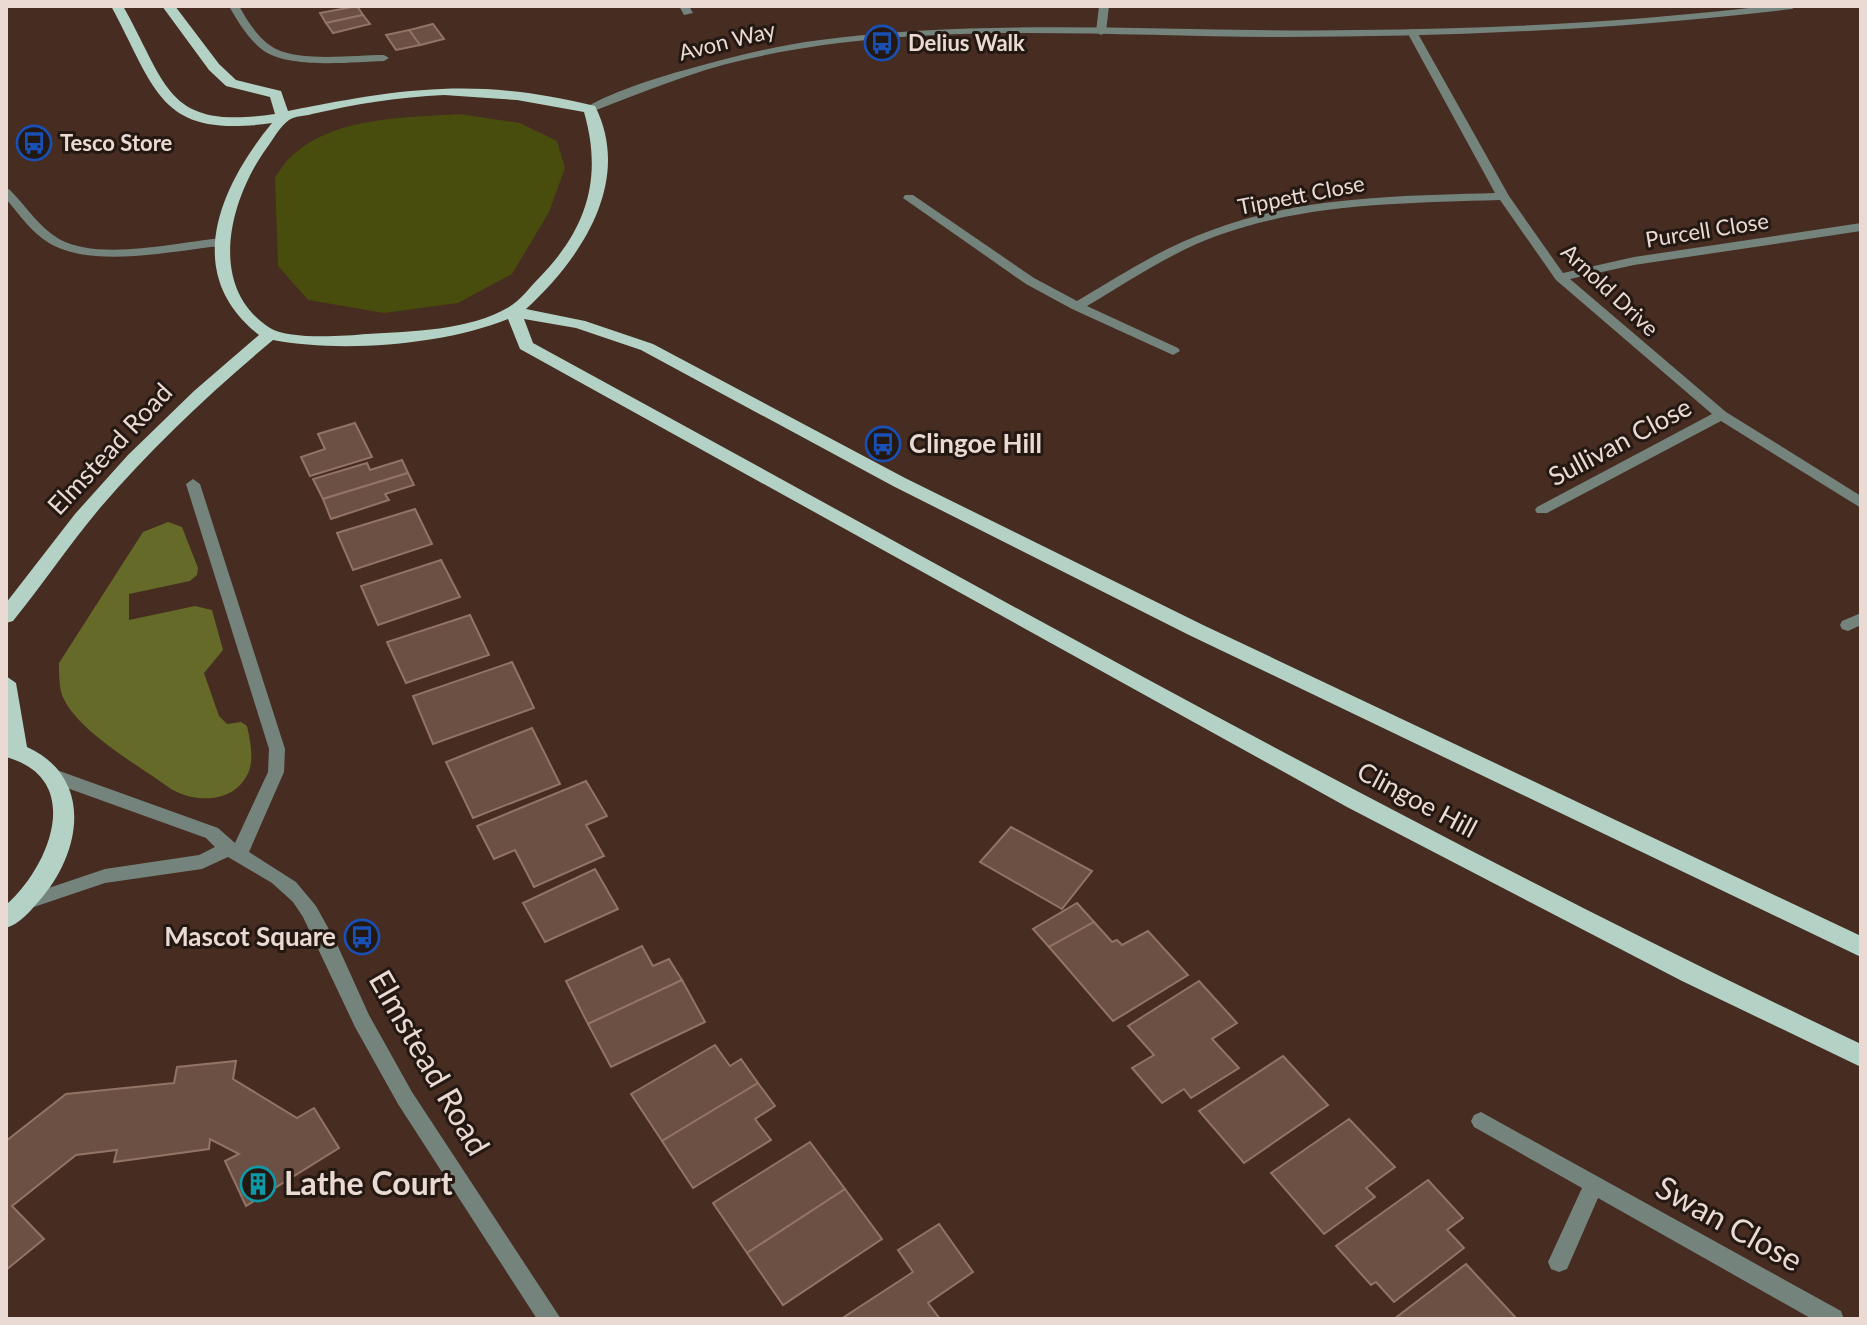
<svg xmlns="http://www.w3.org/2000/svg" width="1867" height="1325" viewBox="0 0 1867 1325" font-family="Lato,sans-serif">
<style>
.green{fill:#484c0c}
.forest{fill:#656a28}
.building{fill:#6d5044;stroke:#927466;stroke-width:2}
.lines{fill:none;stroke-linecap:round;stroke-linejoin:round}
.minor{fill:#74837c;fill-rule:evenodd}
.tertiary{fill:#74837c;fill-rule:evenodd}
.primary{fill:#b3d2c5;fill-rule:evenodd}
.labels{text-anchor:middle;stroke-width:6;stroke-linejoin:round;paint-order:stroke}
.far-street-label{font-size:22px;fill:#ebdad3;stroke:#241813}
.far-poi-label{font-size:22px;font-weight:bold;fill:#ebdad3;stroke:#241813;text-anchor:start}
.street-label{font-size:26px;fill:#ebdad3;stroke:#241813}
.poi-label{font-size:26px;font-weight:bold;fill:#ebdad3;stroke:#241813;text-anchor:start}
.near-street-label{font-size:32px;fill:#ebdad3;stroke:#241813}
.near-poi-label{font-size:32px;font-weight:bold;fill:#ebdad3;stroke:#241813;text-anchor:start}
</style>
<rect width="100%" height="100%" fill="#462c21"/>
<path class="green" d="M459 114 520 123 557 141 565 168 549 212 512 274 458 303 384 313 308 300 278 266 275 177C281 169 287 159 295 153 339 116 406 118 459 114Z"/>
<path class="forest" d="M168 522 182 527 198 568 197 575 190 581 129 594V620L195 606 212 610 223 650 204 673 219 716 227 724 241 722 247 726C250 740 254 758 249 771 236 803 197 804 171 789 140 766 76 731 62 695 59 685 59 673 59 663L143 532Z"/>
<g class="building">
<polygon points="357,6 363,15 326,23 320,13"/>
<polygon points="363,15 370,24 333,33 326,23"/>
<polygon points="433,24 444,39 420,45 409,30"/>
<polygon points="409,30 420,45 396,50 386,35"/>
<polygon points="355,423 372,457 310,476 301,457 325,449 318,434"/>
<polygon points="402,460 408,473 323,499 313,479 367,463 370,470"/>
<polygon points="408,473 414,485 385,494 389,500 331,519 323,499"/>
<polygon points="415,509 432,544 353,570 337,533"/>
<polygon points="441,560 460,597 378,625 361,586"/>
<polygon points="470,615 489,655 406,683 387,642"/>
<polygon points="512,662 534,708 433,744 413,696"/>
<polygon points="532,728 560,784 473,818 446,762"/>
<polygon points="586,781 607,816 586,825 604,856 534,887 515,850 494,859 477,826"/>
<polygon points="1011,827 1092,871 1062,909 980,862"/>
<polygon points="595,869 618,909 545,942 523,903"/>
<polygon points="1077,903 1094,922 1049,947 1033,929"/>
<polygon points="1094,922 1112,942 1117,940 1122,945 1148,931 1188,975 1113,1021 1049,947"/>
<polygon points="642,946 653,966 669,959 682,980 588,1024 566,981"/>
<polygon points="682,980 705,1022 611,1067 588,1024"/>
<polygon points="1199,981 1237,1023 1212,1039 1239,1068 1191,1098 1184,1089 1162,1103 1132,1068 1154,1055 1128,1026"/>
<polygon points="715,1045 730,1066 741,1059 758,1083 662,1141 631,1094"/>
<polygon points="1283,1056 1328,1105 1244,1163 1199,1111"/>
<polygon points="236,1061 233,1079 297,1118 314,1108 339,1148 246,1206 225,1161 239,1154 210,1139 209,1149 114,1162 117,1150 76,1155 12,1206 44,1239 6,1270 6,1141 66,1094 174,1083 177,1067"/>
<polygon points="758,1083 775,1106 755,1119 771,1140 693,1188 662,1141"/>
<polygon points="1349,1119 1395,1167 1366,1188 1375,1197 1324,1234 1271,1173"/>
<polygon points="810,1142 845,1189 747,1253 713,1203"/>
<polygon points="1428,1180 1463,1218 1447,1230 1464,1248 1394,1302 1376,1282 1371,1285 1336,1246"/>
<polygon points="845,1189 882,1239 783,1305 747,1253"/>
<polygon points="939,1224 973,1272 928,1303 940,1319 841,1319 913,1272 898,1250"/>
<polygon points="1466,1264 1517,1319 1394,1319"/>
</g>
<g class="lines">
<g class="minor">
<path d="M229 6H239C248 22 259 40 276 49 302 62 355 55 384 55L389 58 384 61C352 62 291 69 264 51 249 40 238 22 229 6Z"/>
<polygon points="679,6 689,6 693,13 684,15"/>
<polygon points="1099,6 1109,6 1106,32 1101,35 1096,32"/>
<path d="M1412 29 1417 32 1509 196 1563 273 1634 257 1861 223V231L1634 265 1570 279 1726 412 1861 496V508L1721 421 1547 513H1537L1535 510 1537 507 1712 414 1556 280 1500 200C1407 203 1310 203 1222 234 1173 251 1131 280 1087 306L1178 348 1180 351 1173 355 1072 309 1026 284 903 198 905 195H913L1034 278 1077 301C1121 275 1163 247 1212 230 1302 196 1401 196 1495 193L1407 32Z"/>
<polygon points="193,479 200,484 285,749 284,772 249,852 296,882 316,906 336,942 369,1015 412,1092 561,1319 537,1319 398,1104 355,1027 303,917 293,902 272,883 228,857 202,869 105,883 25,910 19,908 16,903 19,898 105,869 199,855 215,847 206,838 42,779 40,774 42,769 54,769 218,828 235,843 268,772 269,749 186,484"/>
<polygon points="1861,613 1861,625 1848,631 1842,629 1840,625 1842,621"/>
<polygon points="1481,1112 1841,1311 1844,1319 1812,1319 1598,1198 1567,1269 1559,1272 1551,1269 1548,1262 1582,1188 1474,1127 1471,1121 1474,1115"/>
</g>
<g class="tertiary">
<path d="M1766 6H1797L1792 9C1623 29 1453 37 1282 37 1104 37 919 19 743 60 691 72 643 92 594 111L584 109C603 95 661 76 685 70 730 57 774 46 820 40 998 17 1179 33 1357 30 1493 29 1630 22 1766 6Z"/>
<path d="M6 188 10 190C25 205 39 227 59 239 98 261 176 243 220 238L226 242 220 246C172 251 92 269 49 243 32 233 19 214 6 199Z"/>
</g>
<g class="primary">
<path d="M111 6H123C169 88 166 130 275 114L270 97 226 86 209 70 162 6H175L219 64 236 80 281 91 288 111C404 88 477 77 595 106 633 181 581 259 526 309L585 321 653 344 905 478 1203 625 1861 936V957L1189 635 893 486 641 350 576 328 524 319 533 343C973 583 1408 830 1861 1044V1067L1682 981 1347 807 520 349 508 319C444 345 341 353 273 340 211 392 152 447 100 508 69 545 43 584 13 621L6 623V603L75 514 128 455 194 391 259 335C180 273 221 185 272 123 159 139 157 91 111 6ZM444 95 517 100 584 112C603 178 587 229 539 278 530 287 521 300 509 307 468 331 412 331 367 334 344 336 289 340 270 328 206 287 230 199 266 149 272 141 280 126 289 120 294 116 306 116 312 114 356 104 399 97 444 95Z"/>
<path d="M6 676 16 683 27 747C95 778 81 854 39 901 30 911 20 924 6 928V905C49 867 86 779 6 757Z"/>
</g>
</g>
<defs>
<g id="bus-ring" transform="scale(1.8)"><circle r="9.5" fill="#241813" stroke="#1a4fb4" stroke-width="1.5"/><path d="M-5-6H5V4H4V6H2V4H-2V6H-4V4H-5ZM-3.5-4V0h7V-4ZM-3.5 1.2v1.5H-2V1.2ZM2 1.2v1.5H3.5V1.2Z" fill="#1a4fb4"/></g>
<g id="building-ring" transform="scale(1.8)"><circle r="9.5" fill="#241813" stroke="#0f9aa8" stroke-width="1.5"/><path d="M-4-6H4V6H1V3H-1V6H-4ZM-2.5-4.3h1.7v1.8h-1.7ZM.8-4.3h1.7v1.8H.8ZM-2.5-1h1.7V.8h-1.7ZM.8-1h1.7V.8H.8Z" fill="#0f9aa8"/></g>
</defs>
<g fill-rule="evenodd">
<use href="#bus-ring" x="882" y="43"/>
<use href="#bus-ring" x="34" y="143"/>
<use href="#bus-ring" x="883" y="444"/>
<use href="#bus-ring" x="362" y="937"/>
<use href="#building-ring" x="258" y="1184"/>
</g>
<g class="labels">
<g class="far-street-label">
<text transform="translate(727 41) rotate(-14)" y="8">Avon Way</text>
<text transform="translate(1301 195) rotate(-11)" y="8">Tippett Close</text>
<text transform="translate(1707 230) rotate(-9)" y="8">Purcell Close</text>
<text transform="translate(1610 290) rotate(43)" y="8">Arnold Drive</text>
</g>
<g class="far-poi-label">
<text x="908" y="51">Delius Walk</text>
<text x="60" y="151">Tesco Store</text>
</g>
<g class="street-label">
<text transform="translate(1620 442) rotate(-28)" y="9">Sullivan Close</text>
<text transform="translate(110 449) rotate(-47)" y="9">Elmstead Road</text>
<text transform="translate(1417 800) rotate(28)" y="9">Clingoe Hill</text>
</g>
<g class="poi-label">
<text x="909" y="453">Clingoe Hill</text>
<text x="336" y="946" text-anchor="end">Mascot Square</text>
</g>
<g class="near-street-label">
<text transform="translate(429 1063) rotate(60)" y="11">Elmstead Road</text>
<text transform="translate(1729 1224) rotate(29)" y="11">Swan Close</text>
</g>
<g class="near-poi-label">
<text x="284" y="1195">Lathe Court</text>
</g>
</g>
<rect width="1867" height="1325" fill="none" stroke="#ebdad3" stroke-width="16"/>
</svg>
